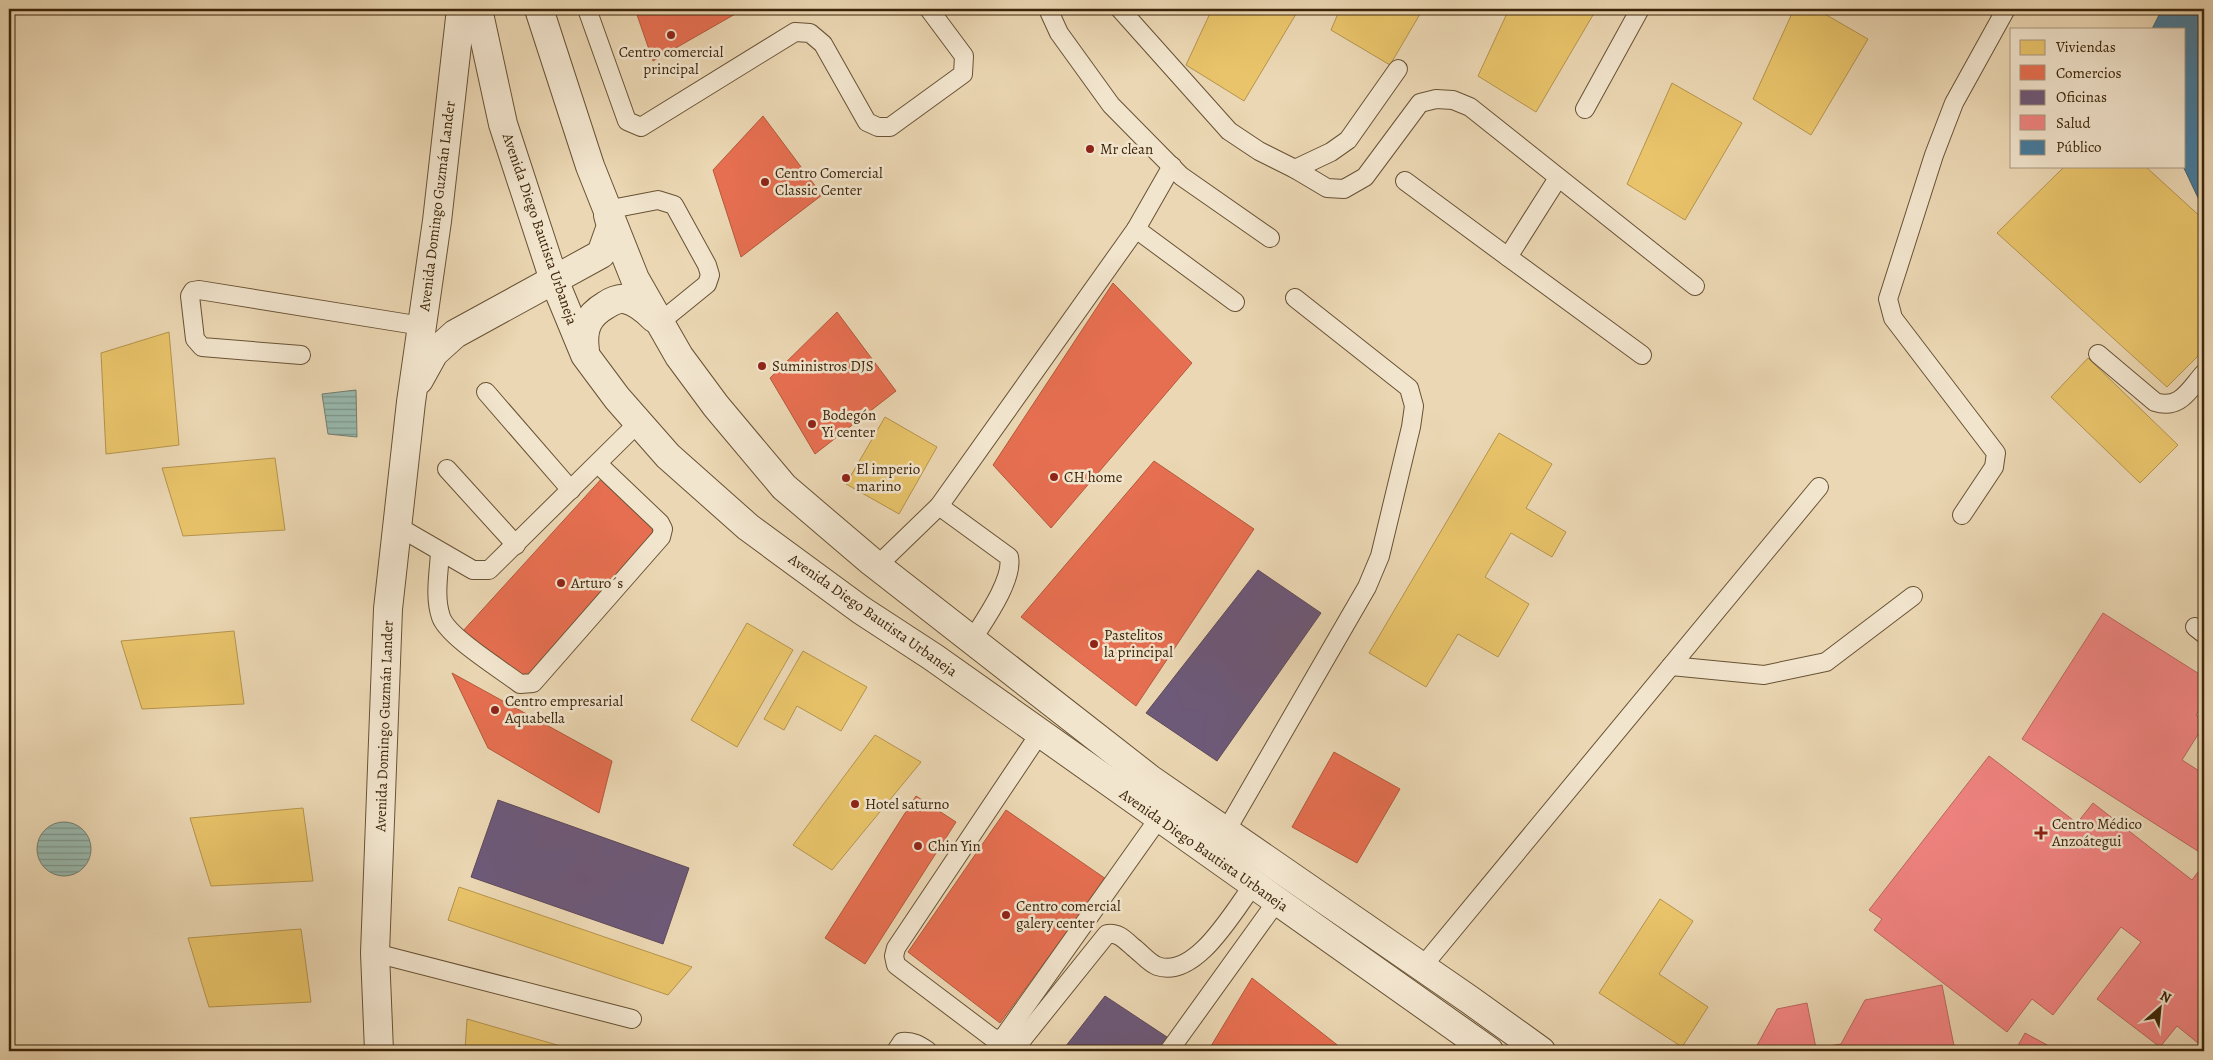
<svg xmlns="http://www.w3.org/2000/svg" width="2213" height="1060" viewBox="0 0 2213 1060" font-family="Alegreya,serif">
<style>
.water{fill:url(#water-rules);stroke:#737e6d}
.homes{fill:#e9c46a;stroke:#b5944d}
.shops{fill:#e76f51;stroke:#b4593b}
.offices{fill:#6d597a;stroke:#5e4958}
.health{fill:#f28482;stroke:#bb685e}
.public{fill:#457b9d;stroke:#426171}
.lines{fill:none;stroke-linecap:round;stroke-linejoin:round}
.lane-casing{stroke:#685234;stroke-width:20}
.street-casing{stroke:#685234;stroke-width:30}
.lane{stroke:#f2e5ce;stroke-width:18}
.street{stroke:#f2e5ce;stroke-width:28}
.poi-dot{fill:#8f2418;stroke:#f2e5ce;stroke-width:2}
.labels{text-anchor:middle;stroke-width:5;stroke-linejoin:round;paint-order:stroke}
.poi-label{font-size:15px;fill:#3c2509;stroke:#f2e5ce;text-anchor:start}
.street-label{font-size:15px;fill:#3c2509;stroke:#f2e5ce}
</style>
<defs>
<pattern id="water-rules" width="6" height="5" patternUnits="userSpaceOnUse" patternTransform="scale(1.25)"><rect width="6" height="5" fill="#98b9af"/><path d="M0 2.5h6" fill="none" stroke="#7d968d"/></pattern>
</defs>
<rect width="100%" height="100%" fill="#ebd7b3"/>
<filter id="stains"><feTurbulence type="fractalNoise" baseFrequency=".004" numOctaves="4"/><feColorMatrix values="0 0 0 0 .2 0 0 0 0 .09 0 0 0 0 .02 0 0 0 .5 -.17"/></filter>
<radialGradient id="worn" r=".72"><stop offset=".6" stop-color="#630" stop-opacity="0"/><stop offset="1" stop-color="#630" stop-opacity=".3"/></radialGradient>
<g class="water">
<polygon points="356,390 357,437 328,434 322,394"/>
<circle cx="64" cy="849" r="27"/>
</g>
<g class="homes">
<polygon points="1212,9 1299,9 1244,101 1186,65"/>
<polygon points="1340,9 1423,9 1390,65 1331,30"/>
<polygon points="1509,9 1582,9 1593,15 1536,112 1478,76"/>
<polygon points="1794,9 1816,9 1868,39 1811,135 1753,99"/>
<polygon points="1672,83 1742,123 1685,220 1627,184"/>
<polygon points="2065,166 2145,166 2204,220 2204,350 2167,387 1997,233"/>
<polygon points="169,332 179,445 106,454 101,353"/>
<polygon points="2088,358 2178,445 2140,483 2051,397"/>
<polygon points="885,417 937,447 899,514 846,484"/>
<polygon points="1499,433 1552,464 1526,508 1566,532 1552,557 1511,533 1485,577 1529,604 1498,657 1458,634 1426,687 1369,653"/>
<polygon points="275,458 285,530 183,536 162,468"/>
<polygon points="747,623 793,650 737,747 691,720"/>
<polygon points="234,631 244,704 142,709 121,641"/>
<polygon points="803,651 867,687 841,731 797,706 784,730 764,719"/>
<polygon points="875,735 921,762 832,870 793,845"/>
<polygon points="303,808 313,881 211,886 190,818"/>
<polygon points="459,887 692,967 668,995 448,920"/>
<polygon points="1660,899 1693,921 1659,974 1708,1007 1682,1047 1599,993"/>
<polygon points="301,929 311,1002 209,1007 188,938"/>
<polygon points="467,1019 578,1051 465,1051"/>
</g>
<g class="shops">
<polygon points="635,9 744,9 653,61"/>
<polygon points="763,116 822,195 741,257 713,170"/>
<polygon points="1113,283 1192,363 1051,528 993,465"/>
<polygon points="837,312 896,391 815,454 770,378"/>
<polygon points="1154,461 1254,529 1136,706 1021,617"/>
<polygon points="604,476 658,534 531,676 519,678 462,632"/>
<polygon points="452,673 612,761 599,813 488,748"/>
<polygon points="1334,752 1400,789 1357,863 1292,827"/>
<polygon points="916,796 956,822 865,964 825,938"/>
<polygon points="1006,810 1106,879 1000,1023 908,952"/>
<polygon points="1252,978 1345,1051 1208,1051"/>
</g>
<g class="offices">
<polygon points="1258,570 1321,613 1217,761 1146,713"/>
<polygon points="498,800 689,868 663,944 471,877"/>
<polygon points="1105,996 1170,1039 1160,1051 1062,1051"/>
</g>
<g class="health">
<polygon points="2103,613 2204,677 2204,702 2196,715 2204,720 2204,725 2182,760 2204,774 2204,855 2022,739"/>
<polygon points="1989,756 2077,823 2093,803 2192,880 2204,864 2204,1048 2177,1026 2160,1047 2097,999 2141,942 2121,927 2053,1015 2032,999 2007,1032 1874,930 1882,919 1869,910"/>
<polygon points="1942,985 1955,1051 1754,1051 1777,1009 1807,1003 1816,1048 1841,1044 1865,1000"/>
<polygon points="2025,1033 2049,1046 2032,1051 2015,1051"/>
</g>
<polygon class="public" points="2162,9 2204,9 2204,199 2200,202 2183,166 2184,29 2152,29"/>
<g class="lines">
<g class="lane-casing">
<g id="lane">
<polyline points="587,9 627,121 641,127 795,32 810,33 823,44 867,122 878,127 890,127 963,74 964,56 929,9"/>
<polyline points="1048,9 1059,33 1111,105 1181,176 1270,238"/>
<polyline points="1120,9 1229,131 1259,151 1295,169 1327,188 1344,189 1365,177 1420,103 1436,99 1453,100 1470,107 1695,286"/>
<polyline points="1585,109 1640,9"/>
<polyline points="1295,169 1331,152 1348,140 1398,69"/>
<polyline points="1405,181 1508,257 1558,178"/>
<polyline points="606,210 658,200 674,205 707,265 710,275 707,284 659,323"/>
<polyline points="1136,229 1172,166"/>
<polyline points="1508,257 1642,355"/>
<path d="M2098 354 2155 402C2180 410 2189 390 2204 373"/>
<polyline points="301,355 202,347 195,339 190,296 193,291 199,290 422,326"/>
<polyline points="486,392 571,490"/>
<polyline points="447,469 516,545"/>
<polyline points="939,506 1136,229 1235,302"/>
<polyline points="1962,515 1994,467 1996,453 1893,318 1888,299 1934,155 1954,103 2006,9"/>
<polyline points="397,526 473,570 489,570 638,423"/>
<path d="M440 552C439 573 434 597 441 617 448 637 502 670 520 684L533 683 661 537 663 529 660 523 598 464"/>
<path d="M877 566 939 506 1009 557C1014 579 984 621 972 640"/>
<polyline points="2195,627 2204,634"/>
<polyline points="1671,666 1764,675 1826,662 1913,596"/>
<polyline points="1040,733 896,948 894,956 896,965 994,1039 1003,1038 1159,818"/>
<polyline points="1226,831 1367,587 1380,556 1411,427 1414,406 1409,388 1295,298"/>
<polyline points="375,953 632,1019"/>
<polyline points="1422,967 1819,487"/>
<path d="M896 1051 902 1042C913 1041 919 1045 928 1051"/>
<path d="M1013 1051 1107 934C1118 932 1125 940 1133 947 1140 952 1149 963 1157 966 1196 980 1234 910 1254 884"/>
<polyline points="1169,1051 1277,901"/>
</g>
</g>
<g class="street-casing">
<g id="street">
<polyline points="478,9 503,124 554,280 585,355 617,398 668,456 748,527 861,610 933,657 1489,1051"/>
<polyline points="539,9 590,166 635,279 679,356 716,406 784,487 872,562 1150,779 1470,1000 1541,1051"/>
<path d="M585 351C582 329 587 316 606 305 610 302 619 298 624 299 636 301 646 310 654 318"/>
<polyline points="419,380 434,353 455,334 601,254 611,226 608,215"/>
<polyline points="379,1051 375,953 388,609 411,402 437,221 461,9"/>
</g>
</g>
<use href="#lane" class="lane"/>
<use href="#street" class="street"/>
</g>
<g class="poi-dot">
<circle cx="671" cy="35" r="5"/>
<circle cx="1090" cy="149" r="5"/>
<circle cx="765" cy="182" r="5"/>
<circle cx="762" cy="366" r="5"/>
<circle cx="812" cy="424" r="5"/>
<circle cx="1054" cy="477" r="5"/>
<circle cx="846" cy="478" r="5"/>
<circle cx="561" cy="583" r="5"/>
<circle cx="1094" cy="644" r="5"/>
<circle cx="495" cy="710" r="5"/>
<circle cx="855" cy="804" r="5"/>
<path d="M2038.5 825.5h5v5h5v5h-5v5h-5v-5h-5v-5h5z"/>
<circle cx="918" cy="846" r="5"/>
<circle cx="1006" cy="915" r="5"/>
</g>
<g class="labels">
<g class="poi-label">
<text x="671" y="57" text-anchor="middle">Centro comercial<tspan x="671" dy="17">principal</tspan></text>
<text x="1100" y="154">Mr clean</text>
<text x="775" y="178">Centro Comercial<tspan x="775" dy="17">Classic Center</tspan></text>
<text x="772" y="371">Suministros DJS</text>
<text x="822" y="420">Bodegón<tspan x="822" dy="17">Yi center</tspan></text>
<text x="856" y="474">El imperio<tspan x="856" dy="17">marino</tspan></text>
<text x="1064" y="482">CH home</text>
<text x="571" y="588">Arturo´s</text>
<text x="1104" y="640">Pastelitos<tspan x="1104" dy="17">la principal</tspan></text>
<text x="505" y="706">Centro empresarial<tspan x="505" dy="17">Aquabella</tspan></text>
<text x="865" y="809">Hotel saturno</text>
<text x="2052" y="829">Centro Médico<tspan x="2052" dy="17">Anzoátegui</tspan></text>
<text x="928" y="851">Chin Yin</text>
<text x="1016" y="911">Centro comercial<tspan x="1016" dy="17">galery center</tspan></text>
</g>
<g class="street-label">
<text transform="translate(437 206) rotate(-83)" y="5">Avenida Domingo Guzmán Lander</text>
<text transform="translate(540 229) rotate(71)" y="5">Avenida Diego Bautista Urbaneja</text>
<text transform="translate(873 615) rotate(35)" y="5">Avenida Diego Bautista Urbaneja</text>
<text transform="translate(384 726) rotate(-88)" y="5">Avenida Domingo Guzmán Lander</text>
<text transform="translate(1204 850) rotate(35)" y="5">Avenida Diego Bautista Urbaneja</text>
</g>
</g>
<rect width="2213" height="1060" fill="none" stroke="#ebd7b3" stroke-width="30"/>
<rect x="10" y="10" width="2193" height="1040" fill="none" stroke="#3c2509" stroke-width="2.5"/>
<rect x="15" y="15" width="2183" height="1030" fill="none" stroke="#3c2509"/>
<rect x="2010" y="28" width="175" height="140" fill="#f2e5ce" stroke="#a9987f"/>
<rect x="2020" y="40" width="25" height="15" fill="#e9c46a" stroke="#a9987f"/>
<text x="2056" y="52" font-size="15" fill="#3c2509">Viviendas</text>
<rect x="2020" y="65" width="25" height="15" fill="#e76f51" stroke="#a9987f"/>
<text x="2056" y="78" font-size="15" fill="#3c2509">Comercios</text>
<rect x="2020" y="90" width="25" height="15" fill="#6d597a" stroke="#a9987f"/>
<text x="2056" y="102" font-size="15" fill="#3c2509">Oficinas</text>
<rect x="2020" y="115" width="25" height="15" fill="#f28482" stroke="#a9987f"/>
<text x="2056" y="128" font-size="15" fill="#3c2509">Salud</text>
<rect x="2020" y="140" width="25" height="15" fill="#457b9d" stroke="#a9987f"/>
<text x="2056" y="152" font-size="15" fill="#3c2509">Público</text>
<g transform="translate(2160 1008) rotate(27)" stroke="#f2e5ce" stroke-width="4" paint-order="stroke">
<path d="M0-4L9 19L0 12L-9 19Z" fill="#3c2509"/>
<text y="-8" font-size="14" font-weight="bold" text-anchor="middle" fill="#3c2509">N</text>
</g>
<rect width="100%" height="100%" filter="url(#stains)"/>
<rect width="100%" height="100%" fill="url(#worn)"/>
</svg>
